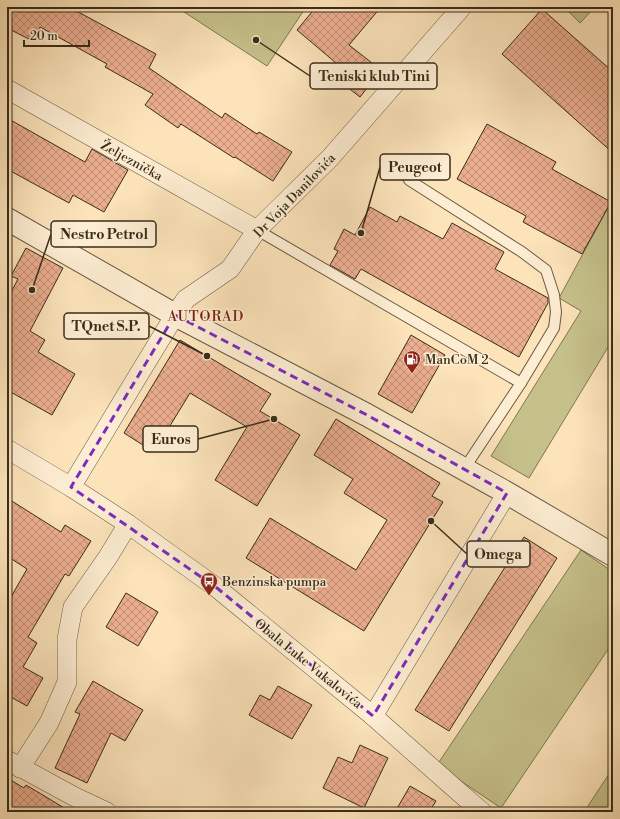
<svg xmlns="http://www.w3.org/2000/svg" width="620" height="819" viewBox="0 0 620 819" font-family="'Libre Bodoni',serif">
<style>
.green{fill:#c6c18b;stroke:#7f7653}
.building{fill:url(#building-cross-hatch);stroke:#382c1b}
.lines{fill:none;stroke-linecap:round;stroke-linejoin:round}
.service-casing{stroke:#695a43;stroke-width:12}
.minor-casing{stroke:#695a43;stroke-width:20}
.tertiary-casing{stroke:#695a43;stroke-width:24}
.service{stroke:#fdedd2;stroke-width:10}
.minor{stroke:#fdedd2;stroke-width:19}
.tertiary{stroke:#fdedd2;stroke-width:22}
.marked{fill:none;stroke:#7b2cbf;stroke-width:3;stroke-dasharray:8 5;stroke-linejoin:round}
.labels{text-anchor:middle;stroke-width:3;stroke-linejoin:round;paint-order:stroke}
.street-label{font-size:13px;fill:#382c1b;stroke:#fdedd2}
.poi-label{font-size:13px;fill:#382c1b;stroke:#fdedd2;text-anchor:start}
.neighbourhood-label{font-size:14px;letter-spacing:1px;fill:#7a1f14;stroke:#fdedd2}
.leader{fill:none;stroke:#382c1b;stroke-width:1.5}
.callout-dot{fill:#382c1b;stroke:#fdedd2;stroke-width:1.5}
.callout{fill:#fdedd2;stroke:#382c1b;stroke-width:1.5}
.callout-label{font-size:14px;text-anchor:middle;font-weight:bold;fill:#382c1b}
</style>
<defs>
<pattern id="building-cross-hatch" width="8" height="8" patternUnits="userSpaceOnUse"><rect width="8" height="8" fill="#ecae90"/><path d="M0 0l8 8M0 8l8-8" fill="none" stroke="#c08e75"/></pattern>
</defs>
<rect width="100%" height="100%" fill="#fce3ba"/>
<filter id="stains"><feTurbulence type="fractalNoise" baseFrequency=".005" numOctaves="4"/><feColorMatrix values="0 0 0 0 .2 0 0 0 0 .09 0 0 0 0 .02 0 0 0 .5 -.17"/></filter>
<radialGradient id="worn" r=".72"><stop offset=".6" stop-color="#630" stop-opacity="0"/><stop offset="1" stop-color="#630" stop-opacity=".3"/></radialGradient>
<g class="green">
<polygon points="179,7 306,7 267,66 178,8"/>
<polygon points="564,7 595,7 580,23"/>
<polygon points="611,202 613,203 613,339 529,478 491,456 581,311 559,298"/>
<polygon points="581,550 613,572 613,642 501,808 437,765"/>
<polygon points="613,768 613,812 584,812"/>
</g>
<g class="building">
<polygon points="7,7 69,7 156,54 149,68 222,118 225,113 257,134 259,132 292,152 273,181 235,157 234,158 181,124 178,128 145,105 153,94 105,67 107,64 40,27 33,41 7,28"/>
<polygon points="316,7 381,7 349,45 381,70 360,97 329,73 336,63 297,30"/>
<polygon points="542,9 613,72 613,153 502,54"/>
<polygon points="7,118 85,162 92,149 128,170 104,212 73,195 69,203 7,169"/>
<polygon points="487,124 556,162 552,169 611,202 582,254 523,222 526,216 457,179"/>
<polygon points="370,207 397,222 400,216 443,239 452,223 504,252 495,269 548,298 548,303 519,357 361,269 355,279 330,265 338,251 334,249 344,229 355,235"/>
<polygon points="26,248 63,268 30,331 45,340 38,352 75,374 52,415 7,390 7,300 18,279 11,276"/>
<polygon points="411,335 445,355 412,413 378,394"/>
<polygon points="180,340 271,394 260,411 300,435 257,506 215,480 247,427 190,393 154,452 124,433"/>
<polygon points="336,419 440,483 432,496 443,502 364,631 246,558 270,518 356,570 387,520 344,493 353,479 314,455"/>
<polygon points="7,498 61,532 65,525 91,541 69,576 65,574 28,637 37,643 23,667 43,678 27,706 7,695 7,604 27,569 7,556"/>
<polygon points="524,537 557,558 449,731 415,710"/>
<polygon points="126,593 158,612 138,646 106,627"/>
<polygon points="93,681 143,710 125,741 111,733 87,783 55,768 80,714 75,712"/>
<polygon points="278,686 312,705 292,739 249,715 260,695 270,700"/>
<polygon points="360,745 388,758 364,808 323,788 338,757 352,763"/>
<polygon points="7,778 24,788 26,785 71,812 7,812"/>
<polygon points="410,786 436,801 429,812 395,812"/>
</g>
<g class="lines">
<g class="service-casing">
<g id="service">
<polyline points="409,180 522,252 546,270 554,295 556,312 554,328 521,383 464,469"/>
<polyline points="257,230 521,383"/>
</g>
</g>
<g class="minor-casing">
<g id="minor">
<polyline points="7,89 257,230"/>
<polyline points="7,449 71,487 128,524 217,588 373,716 452,786 482,812"/>
<polyline points="71,487 133,384 175,315 186,299 230,269 257,230 330,158 462,7"/>
<polyline points="373,716 507,493"/>
<polyline points="7,760 75,797 107,812"/>
<polyline points="20,768 49,723 67,682 67,639 73,607 108,557 128,524"/>
</g>
</g>
<g class="tertiary-casing">
<polyline id="tertiary" points="7,219 175,315 367,415 507,493 613,555"/>
</g>
<use href="#service" class="service"/>
<use href="#minor" class="minor"/>
<use href="#tertiary" class="tertiary"/>
</g>
<path class="marked" d="M175 315 367 415 507 493 373 716 217 588 71 487Z"/>
<defs>
<g id="fuel-pin" transform="scale(0.9)"><path d="M0 17L-7.5 6A9.5 9.5 0 1 1 7.5 6Z" fill="#8f2418" stroke="#fdedd2"/><path d="M-5.5-6h7V0h2V4h1.3V-2.5L3-4.5l.8-.8L6-3V5H2.5V1h-1V6h-7ZM-4.2-4.7v3.2H.2V-4.7Z" fill="#fff"/></g>
<g id="bus-pin" transform="scale(0.9)"><path d="M0 17L-7.5 6A9.5 9.5 0 1 1 7.5 6Z" fill="#8f2418" stroke="#fdedd2"/><path d="M-5-6H5V4H4V6H2V4H-2V6H-4V4H-5ZM-3.5-4V0h7V-4ZM-3.5 1.2v1.5H-2V1.2ZM2 1.2v1.5H3.5V1.2Z" fill="#fff"/></g>
</defs>
<g fill-rule="evenodd">
<use href="#fuel-pin" x="412" y="359"/>
<use href="#bus-pin" x="209" y="581"/>
</g>
<g class="labels">
<g class="street-label">
<text transform="translate(132 160) rotate(29)" y="5">Željeznička</text>
<text transform="translate(294 195) rotate(-46)" y="5">Dr Voja Danilovića</text>
<text transform="translate(309 663) rotate(39)" y="5">Obala Luke Vukalovića</text>
</g>
<g class="poi-label">
<text x="425" y="364">ManCoM 2</text>
<text x="222" y="586">Benzinska pumpa</text>
</g>
<g class="neighbourhood-label">
<text x="206" y="321">AUTORAD</text>
</g>
</g>
<path class="leader" d="M256 40L310 76M361 233L380 167M32 290L51 234M207 356L149 326M274 419L198 439M431 521L467 554"/>
<g class="callout-dot">
<circle cx="256" cy="40" r="4"/>
<circle cx="361" cy="233" r="4"/>
<circle cx="32" cy="290" r="4"/>
<circle cx="207" cy="356" r="4"/>
<circle cx="274" cy="419" r="4"/>
<circle cx="431" cy="521" r="4"/>
</g>
<g class="callout">
<rect x="310" y="63" width="127" height="26" rx="4"/>
<rect x="380" y="154" width="70" height="26" rx="4"/>
<rect x="51" y="221" width="105" height="26" rx="4"/>
<rect x="64" y="313" width="85" height="26" rx="4"/>
<rect x="143" y="426" width="55" height="26" rx="4"/>
<rect x="467" y="541" width="63" height="26" rx="4"/>
</g>
<g class="callout-label">
<text x="374" y="81">Teniski klub Tini</text>
<text x="415" y="172">Peugeot</text>
<text x="104" y="239">Nestro Petrol</text>
<text x="106" y="331">TQnet S.P.</text>
<text x="171" y="444">Euros</text>
<text x="498" y="559">Omega</text>
</g>
<rect width="620" height="819" fill="none" stroke="#fce3ba" stroke-width="24"/>
<rect x="8" y="8" width="604" height="803" fill="none" stroke="#382c1b" stroke-width="2"/>
<rect x="12" y="12" width="596" height="795" fill="none" stroke="#382c1b"/>
<path d="M24 40v6h65v-6" fill="none" stroke="#382c1b" stroke-width="2"/>
<text x="30" y="40" font-size="12" fill="#382c1b" stroke="#fdedd2" stroke-width="3" paint-order="stroke">20 m</text>
<rect width="100%" height="100%" filter="url(#stains)"/>
<rect width="100%" height="100%" fill="url(#worn)"/>
</svg>
